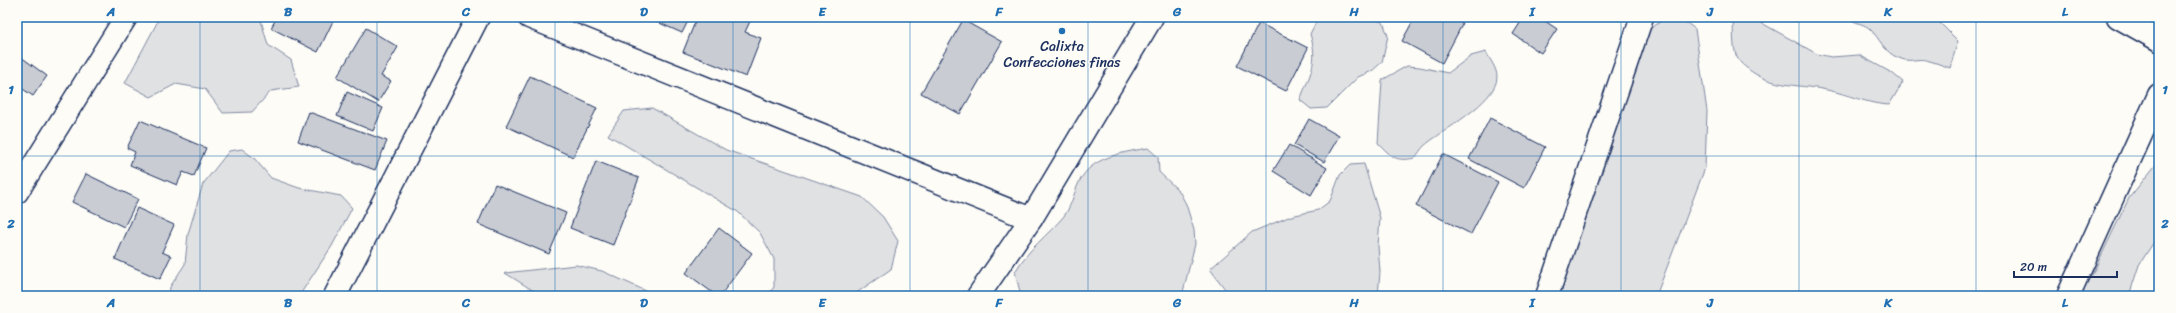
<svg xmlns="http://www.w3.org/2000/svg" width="2176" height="313" viewBox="0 0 2176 313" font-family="Sriracha,sans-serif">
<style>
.green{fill:#e0e1e3;stroke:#7e88a0}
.building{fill:#c9ccd3;stroke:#1b2f5e}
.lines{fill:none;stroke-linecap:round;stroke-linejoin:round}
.minor-casing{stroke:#1b2f5e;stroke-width:25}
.minor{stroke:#fdfcf7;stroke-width:22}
.grid{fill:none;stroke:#1f6fb2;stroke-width:1;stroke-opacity:0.55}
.poi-dot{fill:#1f6fb2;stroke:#fdfcf7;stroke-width:1.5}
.labels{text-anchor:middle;stroke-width:3;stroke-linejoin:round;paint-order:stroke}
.poi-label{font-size:14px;fill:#1b2f5e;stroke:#fdfcf7}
.neatline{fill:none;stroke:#1f6fb2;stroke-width:1.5}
.grid-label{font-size:13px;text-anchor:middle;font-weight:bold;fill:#1f6fb2}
</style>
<rect width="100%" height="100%" fill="#fdfcf7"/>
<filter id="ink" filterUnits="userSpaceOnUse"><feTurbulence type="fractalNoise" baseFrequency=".025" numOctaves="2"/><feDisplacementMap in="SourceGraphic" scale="8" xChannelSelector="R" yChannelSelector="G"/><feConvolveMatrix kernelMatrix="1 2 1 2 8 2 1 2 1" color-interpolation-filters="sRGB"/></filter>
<g filter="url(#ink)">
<g class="green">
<polygon points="160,17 260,17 268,45 291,60 299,87 271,91 252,112 223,113 205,89 176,84 151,97 125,83"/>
<path d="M1321 17H1365L1383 22 1388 36 1382 62 1372 71 1358 77 1327 108 1311 109 1300 100C1310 74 1319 62 1310 34L1317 20Z"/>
<polygon points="1667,17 1679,17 1695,29 1707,111 1705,168 1656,296 1560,296 1625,67 1650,29"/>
<path d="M1738 17H1751L1817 54 1831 57 1859 55 1892 73 1903 82 1889 105C1867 104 1848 94 1827 90 1794 83 1768 89 1741 63 1731 54 1734 31 1733 19Z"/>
<path d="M1847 17H1931L1936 19 1958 41 1950 68C1942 65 1934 62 1926 60 1916 58 1910 63 1899 58 1884 53 1880 38 1869 28 1862 23 1854 23 1847 17Z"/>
<path d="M1486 52C1490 60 1497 68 1497 77 1497 102 1441 131 1424 146 1421 149 1418 154 1415 158 1395 162 1392 157 1378 143L1382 80 1407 66 1420 67 1448 73 1471 56Z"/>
<polygon points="652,108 726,150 862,197 883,217 898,241 891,269 852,296 767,296 774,287 774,259 760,233 738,212 608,135 624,111"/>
<path d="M1148 148 1158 157 1159 172 1179 191 1186 204 1194 230 1195 244 1182 296H1021L1015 272C1027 250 1048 235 1064 216 1073 204 1074 189 1082 177 1095 156 1126 152 1148 148Z"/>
<polygon points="242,149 254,158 271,178 299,188 341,196 352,208 332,246 299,296 169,296 170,287 185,264 188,234 203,184 229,151"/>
<polygon points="2159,161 2159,234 2139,265 2129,296 2076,296 2092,275 2129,198"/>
<polygon points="1364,164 1380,218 1378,246 1380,272 1378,296 1233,296 1228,293 1210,269 1252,232 1291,216 1318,210 1330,201 1340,175 1350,165"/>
<polygon points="576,265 602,271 657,296 542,296 505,273"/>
</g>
<g class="building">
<polygon points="277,17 335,17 318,52 271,28"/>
<polygon points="356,17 365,17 363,21"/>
<polygon points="646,17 690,17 682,33"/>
<polygon points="697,17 752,17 745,32 761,38 746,77 683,52"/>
<polygon points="1415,17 1451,17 1463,23 1442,63 1402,41"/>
<polygon points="1524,17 1539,17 1557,29 1541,53 1513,34"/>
<polygon points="963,20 1002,42 960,114 921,93"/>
<polygon points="1259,23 1308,48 1286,91 1237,66"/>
<polygon points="366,28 398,47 381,76 391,81 378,102 337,77"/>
<polygon points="17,54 47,76 33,96 17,85"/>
<polygon points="530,76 597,108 573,157 506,126"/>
<polygon points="347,92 383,108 373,131 337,116"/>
<polygon points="309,112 387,141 375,170 298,141"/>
<polygon points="1490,118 1545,147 1524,188 1469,159"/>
<polygon points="1309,119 1339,136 1324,162 1294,145"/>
<polygon points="140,120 206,148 194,176 183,172 177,185 130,165 135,152 127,148"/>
<polygon points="1289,145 1327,168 1311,195 1273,171"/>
<polygon points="1443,154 1498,182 1471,234 1416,206"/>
<polygon points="596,161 639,178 613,245 570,228"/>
<polygon points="86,174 138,199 124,227 72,202"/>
<polygon points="495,184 566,213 549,254 478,224"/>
<polygon points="137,208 174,225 162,252 171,256 160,279 115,259"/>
<polygon points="719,228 752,253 720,296 717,296 686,273"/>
</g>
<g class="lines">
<g class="minor-casing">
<g id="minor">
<polyline points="529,17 1031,219"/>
<polyline points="2118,17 2159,40"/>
<polyline points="17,192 126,17"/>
<polyline points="335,296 478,17"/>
<polyline points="978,296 1031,219 1152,17"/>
<polyline points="1547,296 1642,17"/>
<polyline points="2068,296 2159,95"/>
</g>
</g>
<use href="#minor" class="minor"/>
</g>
</g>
<path class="grid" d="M200 17V296M377 17V296M555 17V296M733 17V296M910 17V296M1088 17V296M1266 17V296M1443 17V296M1621 17V296M1799 17V296M1976 17V296M17 156H2159"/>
<circle class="poi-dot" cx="1062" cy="31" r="4"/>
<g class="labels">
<g class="poi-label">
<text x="1062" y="51">Calixta<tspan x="1062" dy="16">Confecciones finas</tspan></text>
</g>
</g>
<rect width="2176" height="313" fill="none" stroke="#fdfcf7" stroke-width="44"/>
<path d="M2014 271v6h103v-6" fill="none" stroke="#1b2f5e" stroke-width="2"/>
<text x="2020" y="271" font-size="12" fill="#1b2f5e" stroke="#fdfcf7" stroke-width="3" paint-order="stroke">20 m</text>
<rect x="22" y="22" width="2132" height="269" class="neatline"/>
<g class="grid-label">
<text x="111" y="16">A</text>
<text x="288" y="16">B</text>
<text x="466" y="16">C</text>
<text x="644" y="16">D</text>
<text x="822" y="16">E</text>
<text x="999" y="16">F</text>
<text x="1177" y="16">G</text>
<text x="1354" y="16">H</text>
<text x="1532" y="16">I</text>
<text x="1710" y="16">J</text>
<text x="1888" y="16">K</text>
<text x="2065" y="16">L</text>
<text x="11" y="94">1</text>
<text x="2165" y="94">1</text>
<text x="11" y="228">2</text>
<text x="2165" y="228">2</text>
<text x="111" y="307">A</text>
<text x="288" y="307">B</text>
<text x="466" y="307">C</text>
<text x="644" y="307">D</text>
<text x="822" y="307">E</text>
<text x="999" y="307">F</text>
<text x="1177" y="307">G</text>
<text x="1354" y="307">H</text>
<text x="1532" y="307">I</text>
<text x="1710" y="307">J</text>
<text x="1888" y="307">K</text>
<text x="2065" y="307">L</text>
</g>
</svg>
